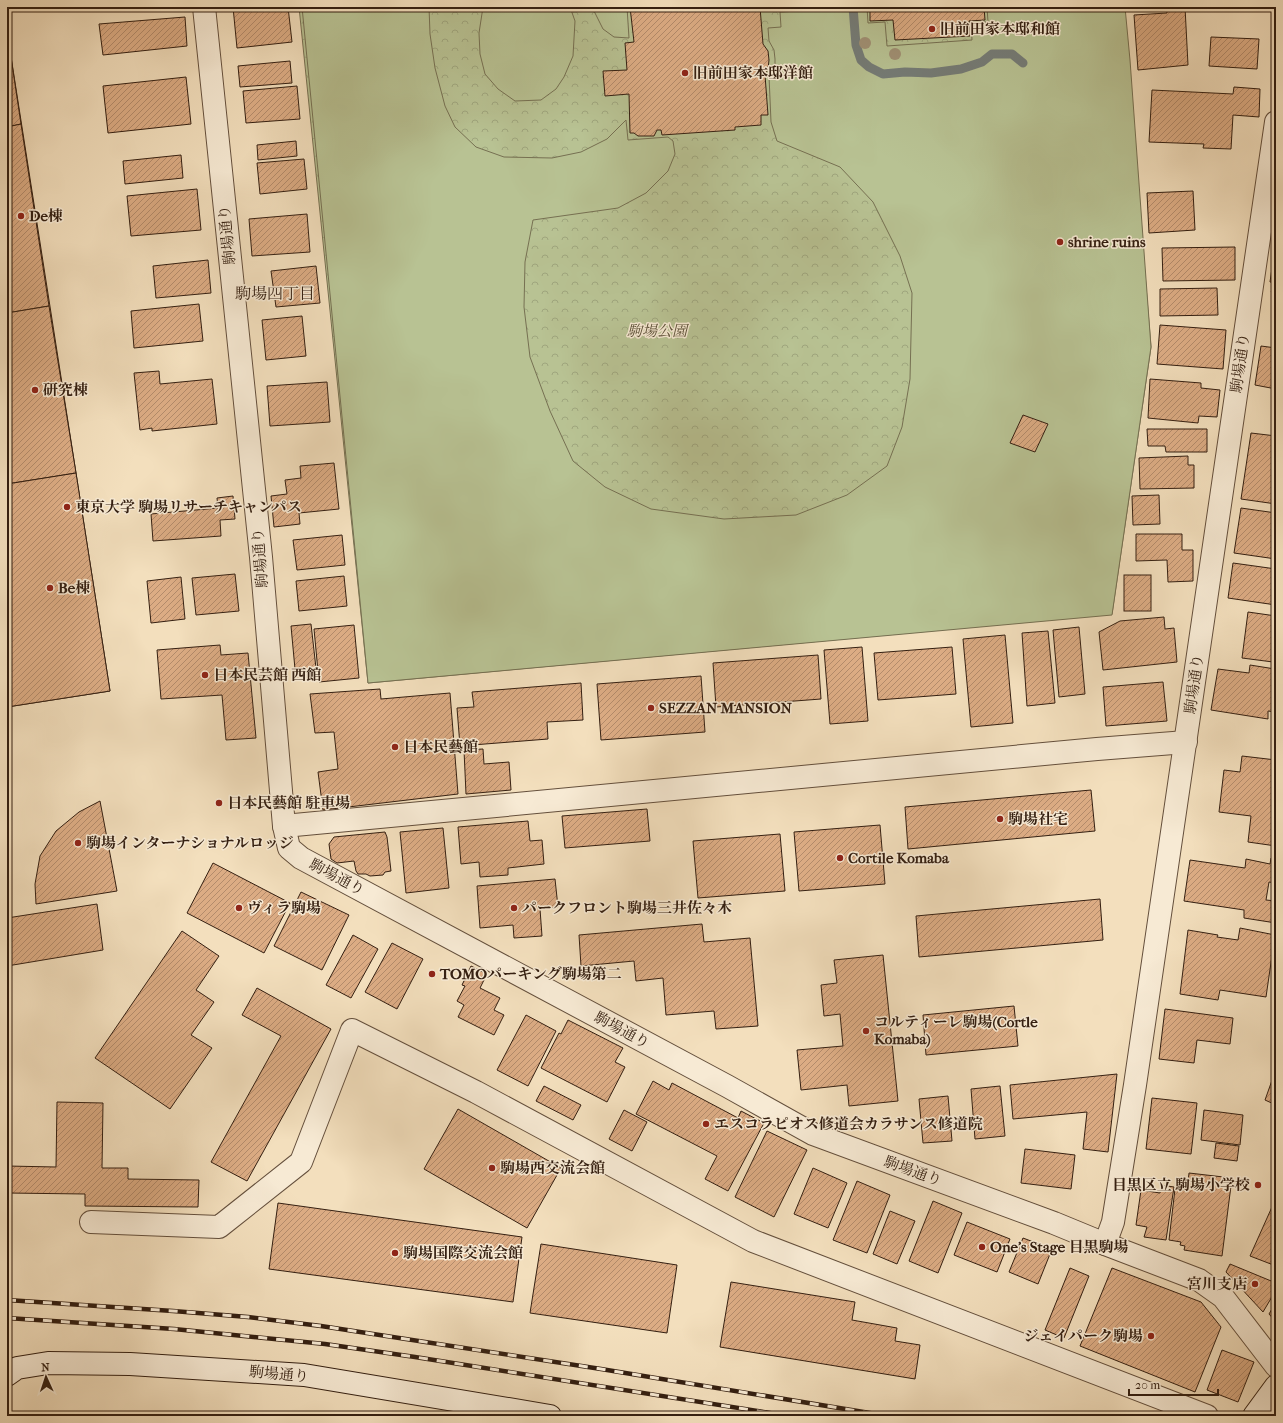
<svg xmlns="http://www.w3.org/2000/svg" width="1283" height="1423" viewBox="0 0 1283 1423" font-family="'IM FELL French Canon','Noto Serif JP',serif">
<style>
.park{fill:url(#park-crowns);stroke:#767052}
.garden{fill:#b8c293;stroke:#767052}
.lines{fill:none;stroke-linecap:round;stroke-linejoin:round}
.stream{stroke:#757c77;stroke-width:9}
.building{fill:url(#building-hatch);stroke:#341f11}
.street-casing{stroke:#644f3c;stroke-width:24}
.secondary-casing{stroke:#341f11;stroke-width:24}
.street{stroke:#f7ead4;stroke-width:22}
.secondary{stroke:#f7ead4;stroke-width:22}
.rail-casing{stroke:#341f11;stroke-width:4.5}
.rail{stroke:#f7ead4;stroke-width:3;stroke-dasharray:9;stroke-linecap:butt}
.tree{fill:#a09074}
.poi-dot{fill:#8f2418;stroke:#f7ead4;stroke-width:1.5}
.labels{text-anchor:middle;stroke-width:3;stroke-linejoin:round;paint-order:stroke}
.poi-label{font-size:15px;font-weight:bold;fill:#341f11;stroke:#f7ead4;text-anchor:start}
.street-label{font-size:15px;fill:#341f11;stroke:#f7ead4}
.park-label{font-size:15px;font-style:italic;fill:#5c5038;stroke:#f7ead4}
.neighbourhood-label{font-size:16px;fill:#341f11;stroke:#f7ead4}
</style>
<defs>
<pattern id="park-crowns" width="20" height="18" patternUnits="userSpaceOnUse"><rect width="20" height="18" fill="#b8c293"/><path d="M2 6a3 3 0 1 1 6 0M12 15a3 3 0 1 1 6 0" fill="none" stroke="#9fa67e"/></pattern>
<pattern id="building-hatch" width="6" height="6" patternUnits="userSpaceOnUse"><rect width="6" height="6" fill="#dcac84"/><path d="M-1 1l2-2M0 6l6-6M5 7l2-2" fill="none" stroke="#b38b6b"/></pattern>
</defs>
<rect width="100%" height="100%" fill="#f3dfbd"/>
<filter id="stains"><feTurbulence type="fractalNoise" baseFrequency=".005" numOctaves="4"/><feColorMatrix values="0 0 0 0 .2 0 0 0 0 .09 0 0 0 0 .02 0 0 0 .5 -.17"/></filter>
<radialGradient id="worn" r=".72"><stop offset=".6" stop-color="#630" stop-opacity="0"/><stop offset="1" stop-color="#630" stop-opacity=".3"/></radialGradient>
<polygon class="park" points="299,7 1123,7 1151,347 1112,614 368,683"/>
<g class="garden">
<polygon points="302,7 429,7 430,34 435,68 445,106 455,127 476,147 504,157 552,158 581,152 607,139 626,120 628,140 668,137 673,141 675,154 668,171 646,193 618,208 533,220 525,262 524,307 530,357 550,411 573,461 605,487 651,509 724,519 796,515 847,495 887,466 902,427 910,379 912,293 900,256 873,202 840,167 777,141 771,122 769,76 775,69 775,59 774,50 769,41 768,28 781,27 780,12 817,10 817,7 867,7 868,23 885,22 887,46 972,40 971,23 988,22 987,7 1125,7 1130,60 1151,347 1112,615 368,683"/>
<polygon points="483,7 570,7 575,21 573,56 564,77 556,89 541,100 515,101 498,89 485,74 480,54 479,33"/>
<polygon points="592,7 627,7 629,38 614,37 603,29"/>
</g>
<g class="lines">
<polyline class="stream" points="853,7 856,45 861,60 869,67 883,74 905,72 931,73 961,69 982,62 992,54 1012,54 1023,63"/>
</g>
<g class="building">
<polygon points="233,7 288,7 292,42 237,48"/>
<polygon points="630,7 760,7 763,44 768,51 769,60 768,69 765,75 768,115 761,115 761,125 735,127 735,130 662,135 661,130 657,130 654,136 638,136 634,133 630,133 629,94 605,96 603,71 627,70 625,43 634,42"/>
<polygon points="789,7 814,7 814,8 789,9"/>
<polygon points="870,7 984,7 985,20 969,21 970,36 895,40 893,20 870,21"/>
<polygon points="1166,7 1185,7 1188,65 1138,70 1134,15 1167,13"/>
<polygon points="185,17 187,46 103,55 99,24"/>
<polygon points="7,31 110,691 7,707"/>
<polygon points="7,31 21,124 7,127"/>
<polygon points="1211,37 1259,39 1257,69 1209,66"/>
<polygon points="290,61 292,83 240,87 238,66"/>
<polygon points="186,77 191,124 108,133 103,86"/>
<polygon points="297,86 300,119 246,123 243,91"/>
<polygon points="1234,87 1260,89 1259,117 1233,115 1231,149 1203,148 1204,144 1149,142 1152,90 1233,94"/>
<polygon points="21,124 49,306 7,313 7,127"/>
<polygon points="296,141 297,156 258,160 257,145"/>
<polygon points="181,155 183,178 125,184 123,161"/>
<polygon points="304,159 307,189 260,194 257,163"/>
<polygon points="197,189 201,230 131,236 127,196"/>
<polygon points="1193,191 1195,230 1149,233 1147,193"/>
<polygon points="307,214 310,252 252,256 249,219"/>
<polygon points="1235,247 1235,280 1163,281 1162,248"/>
<polygon points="1275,247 1276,247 1276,283 1270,282"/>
<polygon points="208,260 211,293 156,298 153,266"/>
<polygon points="316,266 320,303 276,307 271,271"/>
<polygon points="1276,287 1276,298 1271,291"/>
<polygon points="1217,288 1218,315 1160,316 1160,289"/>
<polygon points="199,304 203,341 134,348 131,311"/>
<polygon points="49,306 76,473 7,484 7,313"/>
<polygon points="302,316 306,356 266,360 262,320"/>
<polygon points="1160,325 1226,330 1223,369 1157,364"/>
<polygon points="1261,346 1276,348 1276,389 1255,385"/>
<polygon points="159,371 160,384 212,379 217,424 152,431 152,428 140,430 134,373"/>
<polygon points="1150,379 1201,383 1201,388 1220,390 1217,417 1199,416 1198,423 1148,418"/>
<polygon points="327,382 330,422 270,426 267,386"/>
<polygon points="1023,415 1048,424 1035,452 1010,443"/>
<polygon points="1147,429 1207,429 1207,452 1166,452 1165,446 1148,446"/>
<polygon points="1251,433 1276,436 1276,504 1241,499"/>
<polygon points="1188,456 1188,465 1194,465 1194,488 1140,489 1139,458"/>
<polygon points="334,463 339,509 299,513 300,524 274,527 271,496 287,494 285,480 301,478 300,466"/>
<polygon points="76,473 110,691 7,707 7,484"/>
<polygon points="1159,495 1160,524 1133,525 1132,496"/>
<polygon points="233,496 235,519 220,520 221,536 153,541 151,514 218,508 217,498"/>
<polygon points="1241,508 1276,513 1276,559 1234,553"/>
<polygon points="1136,534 1182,534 1182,550 1193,550 1193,581 1168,582 1167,560 1136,561"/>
<polygon points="342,535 345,565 297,570 293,540"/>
<polygon points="1233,563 1276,569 1276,605 1228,598"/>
<polygon points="235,574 239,611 196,615 192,578"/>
<rect x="1124" y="575" width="27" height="36"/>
<polygon points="344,576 347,606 299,611 296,581"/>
<polygon points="181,577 185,619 151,623 147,581"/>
<polygon points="1248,612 1276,616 1276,656 1274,656 1273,662 1242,658"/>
<polygon points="1164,617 1165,629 1174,628 1177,662 1103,670 1099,632 1120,621"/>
<polygon points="311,624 317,677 296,680 291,626"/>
<polygon points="354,625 359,678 319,682 314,629"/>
<polygon points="1079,627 1085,694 1059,697 1053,630"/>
<polygon points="1048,631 1055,703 1027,706 1022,633"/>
<polygon points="1005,635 1013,723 971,727 963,639"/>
<polygon points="220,645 221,655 248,653 256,738 226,740 222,695 161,699 157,650"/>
<polygon points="862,647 868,721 830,724 824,650"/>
<polygon points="952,647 956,694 878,700 874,653"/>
<polygon points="818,655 821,699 716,707 713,663"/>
<polygon points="1250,665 1275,669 1276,665 1276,712 1268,711 1268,719 1211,710 1218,669 1249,673"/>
<polygon points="701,676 705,732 601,740 597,684"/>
<polygon points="1163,682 1167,721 1106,726 1103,687"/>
<polygon points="581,683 583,720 547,722 548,739 460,746 457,708 474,707 472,692"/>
<polygon points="380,689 381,699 450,693 458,794 323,810 318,772 338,769 334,732 315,733 310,694"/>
<polygon points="483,749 484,764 509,762 511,790 466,794 464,750"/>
<polygon points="1242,756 1276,760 1276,846 1248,842 1251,816 1219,812 1224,770 1240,772"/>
<polygon points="1091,790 1095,831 908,849 905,807"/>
<polygon points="100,801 117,891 36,904 35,884 40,856 56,831 79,812"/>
<polygon points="647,809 650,841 565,848 562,816"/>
<polygon points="528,821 530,841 542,840 544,864 508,868 508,875 480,877 479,862 461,864 458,827"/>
<polygon points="880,825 885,884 799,891 794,832"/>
<polygon points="443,828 449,888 406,893 400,832"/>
<polygon points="385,832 387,837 391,871 385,872 383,875 370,876 366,874 358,874 356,871 354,861 337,863 331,859 329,844 334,837"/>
<polygon points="780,834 785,891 698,898 693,841"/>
<polygon points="1271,858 1276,858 1276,883 1269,882 1266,900 1276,901 1276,923 1244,918 1244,910 1184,901 1190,860 1245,868 1246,859 1270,864"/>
<polygon points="213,863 290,903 264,953 187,913"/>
<polygon points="555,879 558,907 540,909 542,936 514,938 513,925 480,928 477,886"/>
<polygon points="301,892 349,915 322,970 274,946"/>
<polygon points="1100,899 1103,940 919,957 916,916"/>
<polygon points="97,904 103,950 7,966 7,918"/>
<polygon points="702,924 704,942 750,938 758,1026 716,1029 714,1011 666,1015 663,978 636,981 634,961 581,966 579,935"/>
<polygon points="1240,928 1275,935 1266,997 1220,990 1218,1000 1180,994 1188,930 1218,935 1217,937 1238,940"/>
<polygon points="182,931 219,956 196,990 214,1002 191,1035 212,1048 170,1109 95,1058"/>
<polygon points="353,935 378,949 351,998 326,985"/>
<polygon points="392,943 423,959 397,1009 365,992"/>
<polygon points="883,955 898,1101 849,1106 847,1085 801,1090 797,1050 843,1046 840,1014 824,1016 821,985 837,983 834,960"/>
<polygon points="471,966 487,974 480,988 500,998 494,1010 504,1015 494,1035 458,1017 464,1005 457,1001 465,986 462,985"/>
<polygon points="257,988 331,1029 247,1181 211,1162 281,1036 242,1015"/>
<polygon points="1014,1006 1018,1046 926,1055 923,1015"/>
<polygon points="1165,1009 1233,1018 1230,1044 1197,1040 1194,1063 1159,1059"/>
<polygon points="526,1015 556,1031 528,1086 497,1070"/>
<polygon points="568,1020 623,1048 615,1062 625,1067 607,1102 541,1068 559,1033 561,1034"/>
<polygon points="1276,1069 1276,1105 1265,1100"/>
<polygon points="1117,1074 1108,1152 1083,1149 1087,1112 1013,1119 1010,1085"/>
<polygon points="653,1081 669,1090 672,1083 738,1118 741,1111 764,1123 728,1191 705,1179 717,1156 636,1114"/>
<polygon points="544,1086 581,1105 573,1120 536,1101"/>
<polygon points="1000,1086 1005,1136 975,1139 971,1089"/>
<polygon points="948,1096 952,1141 923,1143 919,1099"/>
<polygon points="1152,1098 1197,1103 1191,1154 1146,1149"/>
<polygon points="57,1102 103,1103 102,1168 128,1168 128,1179 199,1180 198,1207 85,1206 85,1194 7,1193 7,1166 56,1167"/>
<polygon points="458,1109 561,1168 527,1228 424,1169"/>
<polygon points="624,1110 647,1122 632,1151 609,1139"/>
<polygon points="1204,1110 1243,1115 1240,1145 1201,1140"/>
<polygon points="767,1131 807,1150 774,1217 735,1197"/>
<polygon points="1216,1143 1239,1146 1237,1161 1214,1158"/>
<polygon points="1025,1149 1075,1155 1071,1189 1021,1183"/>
<polygon points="813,1168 847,1183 828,1228 794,1214"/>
<polygon points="1189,1173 1232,1178 1222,1256 1184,1250 1185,1246 1180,1245 1181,1242 1169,1240 1175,1189 1187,1191"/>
<polygon points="857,1181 890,1195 867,1253 833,1240"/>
<polygon points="1161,1185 1174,1187 1166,1240 1144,1237 1147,1227 1136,1225 1141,1190 1160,1193"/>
<polygon points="1276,1198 1276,1266 1250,1256"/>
<polygon points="933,1201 962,1213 938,1273 909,1261"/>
<polygon points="278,1203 522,1237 513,1302 269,1269"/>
<polygon points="890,1211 915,1221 897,1264 873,1254"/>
<polygon points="967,1222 1010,1239 997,1272 954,1255"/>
<polygon points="1023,1238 1052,1249 1038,1284 1009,1272"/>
<polygon points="541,1244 677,1265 667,1333 530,1313"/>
<polygon points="1230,1264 1276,1283 1276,1290 1263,1312 1226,1272"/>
<polygon points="1070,1268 1089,1276 1064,1338 1045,1330"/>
<polygon points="1112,1268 1201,1302 1221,1327 1195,1392 1080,1346"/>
<polygon points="731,1282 855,1302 852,1320 897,1328 895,1341 920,1345 915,1379 720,1347"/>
<polygon points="1276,1302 1276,1322 1269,1314"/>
<polygon points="1222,1350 1254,1362 1238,1402 1207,1390"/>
</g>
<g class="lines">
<g class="street-casing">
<g id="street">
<polyline points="204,7 261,557 284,826 289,848 301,858 727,1086 813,1134 1054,1223 1105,1244 1199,1280 1223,1297 1276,1366"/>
<polyline points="284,826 1097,749 1186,742"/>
<polyline points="91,1222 219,1227 301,1162 352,1030 476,1092 753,1241 1207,1416"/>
<polyline points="1105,1244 1113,1222 1135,1085 1276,122"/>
</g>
</g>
<g class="secondary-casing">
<g id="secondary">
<polyline points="7,1375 17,1368 48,1363 130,1364 304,1375 550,1416"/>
<polyline points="1254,1416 1276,1386"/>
</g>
</g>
<use href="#street" class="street"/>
<use href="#secondary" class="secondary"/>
<g class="rail-casing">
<g id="rail">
<polyline points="7,1300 173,1311 248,1317 321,1326 601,1369 888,1416"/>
<polyline points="7,1318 174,1329 325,1344 415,1357 789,1416"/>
</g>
</g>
<use href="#rail" class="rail"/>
</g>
<g class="tree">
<circle cx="865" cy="43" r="6"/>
<circle cx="895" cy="54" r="6"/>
</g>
<g class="poi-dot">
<circle cx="932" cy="29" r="4"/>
<circle cx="685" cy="73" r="4"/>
<circle cx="21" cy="216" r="4"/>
<circle cx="1060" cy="242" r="4"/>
<circle cx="35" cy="390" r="4"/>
<circle cx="67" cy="507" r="4"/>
<circle cx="50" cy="588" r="4"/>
<circle cx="205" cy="675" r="4"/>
<circle cx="651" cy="708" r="4"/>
<circle cx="395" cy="747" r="4"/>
<circle cx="219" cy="803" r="4"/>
<circle cx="1000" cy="819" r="4"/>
<circle cx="78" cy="843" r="4"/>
<circle cx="840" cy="858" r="4"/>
<circle cx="239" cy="908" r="4"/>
<circle cx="514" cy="908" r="4"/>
<circle cx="432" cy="974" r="4"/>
<circle cx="866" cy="1031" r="4"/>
<circle cx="706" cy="1124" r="4"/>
<circle cx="492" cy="1168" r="4"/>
<circle cx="1258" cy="1185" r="4"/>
<circle cx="982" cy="1247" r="4"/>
<circle cx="395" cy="1253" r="4"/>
<circle cx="1255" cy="1284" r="4"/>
<circle cx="1151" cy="1336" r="4"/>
</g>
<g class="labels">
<g class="poi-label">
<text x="940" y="34">旧前田家本邸和館</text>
<text x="693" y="78">旧前田家本邸洋館</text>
<text x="29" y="221">De棟</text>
<text x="1068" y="247">shrine ruins</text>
<text x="43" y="395">研究棟</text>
<text x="75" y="512">東京大学 駒場リサーチキャンパス</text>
<text x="58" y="593">Be棟</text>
<text x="213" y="680">日本民芸館 西館</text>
<text x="659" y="713">SEZZAN MANSION</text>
<text x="403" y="752">日本民藝館</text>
<text x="227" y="808">日本民藝館 駐車場</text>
<text x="1008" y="824">駒場社宅</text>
<text x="86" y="848">駒場インターナショナルロッジ</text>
<text x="848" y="863">Cortile Komaba</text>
<text x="247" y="913">ヴィラ駒場</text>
<text x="522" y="913">パークフロント駒場三井佐々木</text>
<text x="440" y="979">TOMOパーキング駒場第二</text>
<text x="874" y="1027">コルティーレ駒場(Cortle<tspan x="874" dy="17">Komaba)</tspan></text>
<text x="714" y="1129">エスコラピオス修道会カラサンス修道院</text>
<text x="500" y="1173">駒場西交流会館</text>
<text x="1250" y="1190" text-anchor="end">目黒区立 駒場小学校</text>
<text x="990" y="1252">One's Stage 目黒駒場</text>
<text x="403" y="1258">駒場国際交流会館</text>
<text x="1247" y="1289" text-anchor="end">宮川支店</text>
<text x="1143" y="1341" text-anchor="end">ジェイパーク駒場</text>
</g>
<g class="street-label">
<text transform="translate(227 235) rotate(-96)" y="5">駒場通り</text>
<text transform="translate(1240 363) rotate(-82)" y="5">駒場通り</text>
<text transform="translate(260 558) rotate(-95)" y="5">駒場通り</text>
<text transform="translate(1194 684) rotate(-82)" y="5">駒場通り</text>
<text transform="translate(337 877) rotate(28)" y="5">駒場通り</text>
<text transform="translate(622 1030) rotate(28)" y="5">駒場通り</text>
<text transform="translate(913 1171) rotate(20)" y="5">駒場通り</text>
<text transform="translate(279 1374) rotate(5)" y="5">駒場通り</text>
</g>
<g class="park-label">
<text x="657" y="336">駒場公園</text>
</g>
<g class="neighbourhood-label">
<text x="275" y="299">駒場四丁目</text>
</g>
</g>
<rect width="1283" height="1423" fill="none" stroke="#f3dfbd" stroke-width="24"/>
<rect x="8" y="8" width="1267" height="1407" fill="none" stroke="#341f11" stroke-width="2"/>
<rect x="12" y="12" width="1259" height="1399" fill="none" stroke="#341f11"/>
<g transform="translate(46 1377) rotate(357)" stroke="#f7ead4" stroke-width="3" paint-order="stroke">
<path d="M0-3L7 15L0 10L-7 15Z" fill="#341f11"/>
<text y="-6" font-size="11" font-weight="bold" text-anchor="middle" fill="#341f11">N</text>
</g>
<path d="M1129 1389v6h89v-6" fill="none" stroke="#341f11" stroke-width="2"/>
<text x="1135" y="1389" font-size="12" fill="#341f11" stroke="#f7ead4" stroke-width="3" paint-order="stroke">20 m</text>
<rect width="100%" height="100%" filter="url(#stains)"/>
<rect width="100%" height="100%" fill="url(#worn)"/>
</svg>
